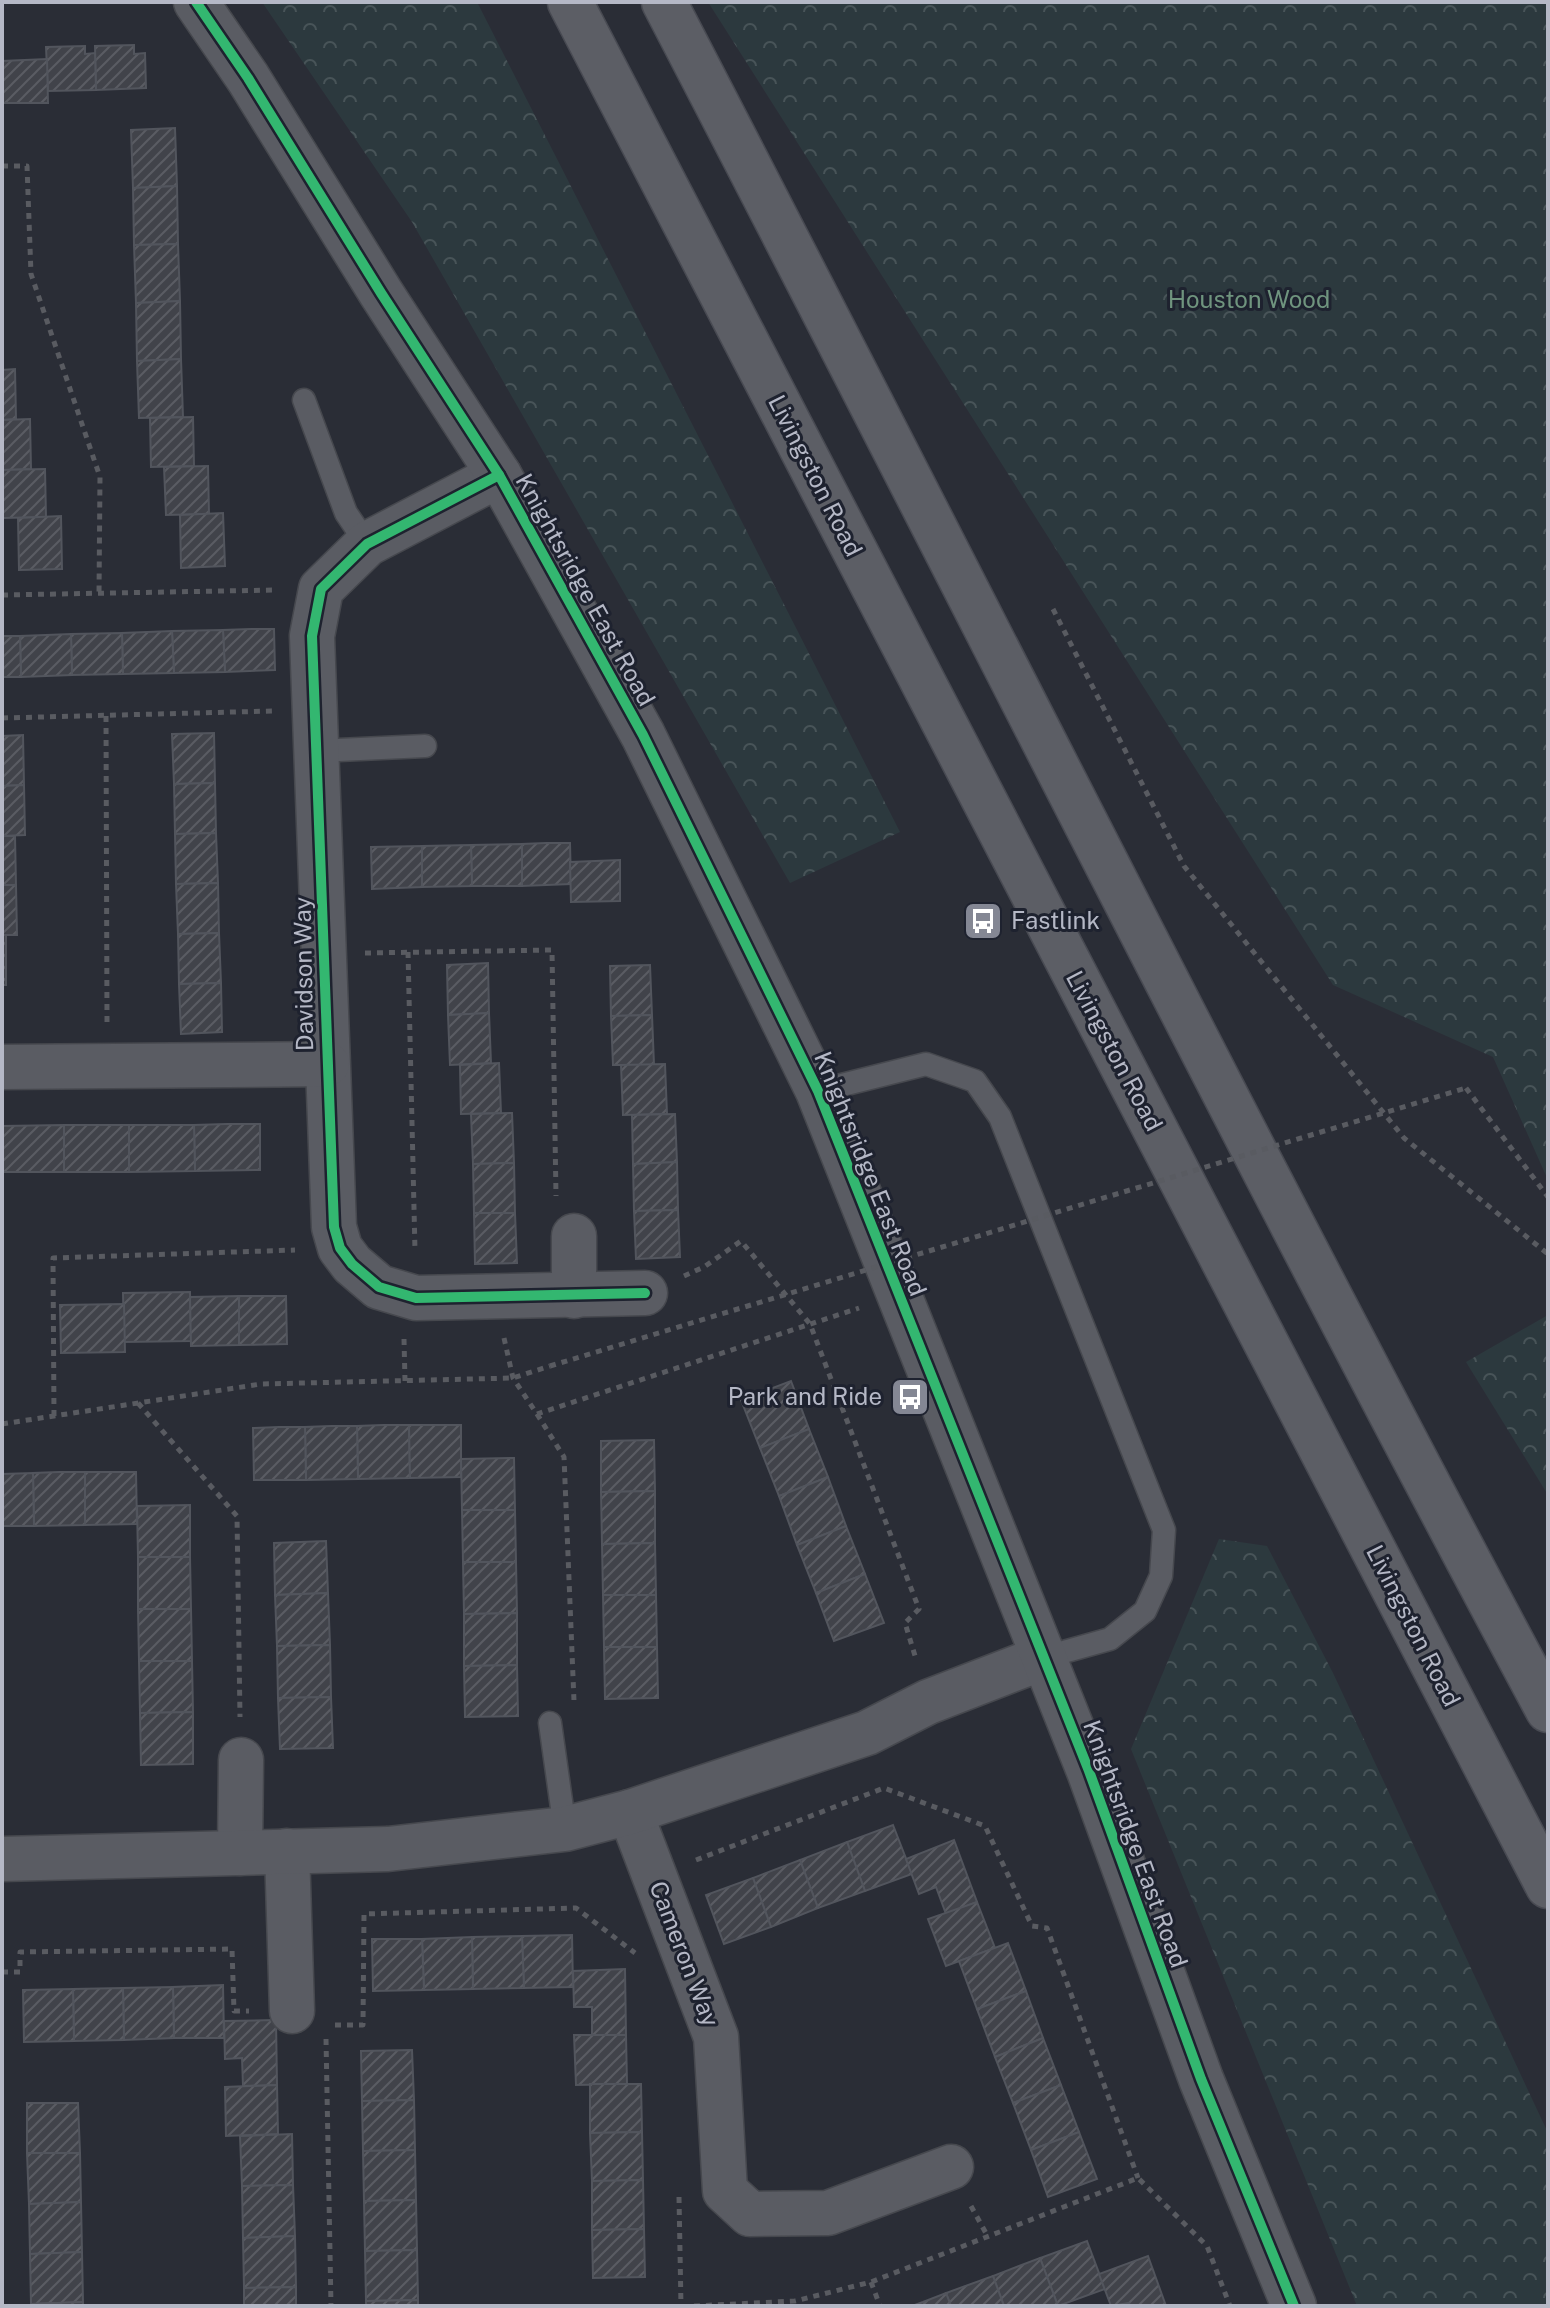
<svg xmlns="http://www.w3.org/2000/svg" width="1550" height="2308" viewBox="0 0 1550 2308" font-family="'Public Sans',sans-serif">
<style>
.forest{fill:url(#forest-crowns)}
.building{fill:url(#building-hatch);stroke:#52555d;stroke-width:2}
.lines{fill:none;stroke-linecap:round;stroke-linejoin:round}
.service-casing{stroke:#46484e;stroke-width:25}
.minor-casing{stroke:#46484e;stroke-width:47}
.tertiary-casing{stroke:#46484e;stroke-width:47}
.primary-casing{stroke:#484a52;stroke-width:47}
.path{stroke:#595b61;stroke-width:5;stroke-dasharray:6 6;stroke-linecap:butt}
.service{stroke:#5a5c63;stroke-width:22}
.minor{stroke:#5a5c63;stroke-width:44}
.tertiary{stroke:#5a5c63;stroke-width:44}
.primary{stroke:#5c5e65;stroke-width:44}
.path-bridge{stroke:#595b61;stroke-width:5;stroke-dasharray:6 6;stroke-linecap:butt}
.cycleway-casing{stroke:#1e222f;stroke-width:15}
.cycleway{stroke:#33b770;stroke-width:10}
.labels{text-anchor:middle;stroke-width:6;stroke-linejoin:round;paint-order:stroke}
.park-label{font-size:24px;fill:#6f947e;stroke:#1e222f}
.street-label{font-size:24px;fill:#b5b8c6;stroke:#1e222f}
.poi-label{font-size:24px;fill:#b5b8c6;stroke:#1e222f;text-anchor:start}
</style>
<defs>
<pattern id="forest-crowns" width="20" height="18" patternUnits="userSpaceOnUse" patternTransform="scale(2)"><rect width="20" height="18" fill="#2c393e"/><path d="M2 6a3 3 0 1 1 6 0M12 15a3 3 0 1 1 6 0" fill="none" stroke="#485458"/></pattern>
<pattern id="building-hatch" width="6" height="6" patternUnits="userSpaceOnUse" patternTransform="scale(2)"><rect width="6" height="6" fill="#41434a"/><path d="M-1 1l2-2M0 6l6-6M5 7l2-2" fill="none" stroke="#5a5c63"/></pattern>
</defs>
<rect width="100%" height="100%" fill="#2a2d36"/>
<g class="forest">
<polygon points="262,2 477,2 900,832 790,883 412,222"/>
<polygon points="708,2 1548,2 1548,1180 1493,1057 1333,985"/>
<polygon points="1548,1315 1548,1495 1466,1362"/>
<polygon points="1219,1539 1267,1546 1333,1673 1548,2133 1548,2306 1357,2306 1131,1749"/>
</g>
<g class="building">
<polygon points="134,45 134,54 145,53 146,88 96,90 95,46"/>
<polygon points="85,46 85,54 95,53 96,90 48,91 46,47"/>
<polygon points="47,59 48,103 2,103 2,61"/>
<polygon points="175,128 177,186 133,188 131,130"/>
<polygon points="177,186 178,244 134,245 133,188"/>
<polygon points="178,244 180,301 136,303 134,245"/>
<polygon points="180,301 181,359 137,361 136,303"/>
<polygon points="181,359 183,417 139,418 137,361"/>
<polygon points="15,369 16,419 2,420 2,370"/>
<polygon points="193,417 194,466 151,467 150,418"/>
<polygon points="30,419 31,469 2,470 2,420"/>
<polygon points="208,466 209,514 166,515 164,467"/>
<polygon points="45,469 46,517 3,518 2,470"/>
<polygon points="223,513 225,566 181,568 180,515"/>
<polygon points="61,516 62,569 19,570 18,518"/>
<polygon points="251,629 274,629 275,670 225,672 223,630"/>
<polygon points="223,630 225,672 174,673 172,631"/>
<polygon points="172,631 174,673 123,674 122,633"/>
<polygon points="122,633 123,674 72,675 71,634"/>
<polygon points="71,634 72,675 21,677 20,636"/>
<polygon points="2,636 20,636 21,677 2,677"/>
<polygon points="214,733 215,783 174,784 172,734"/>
<polygon points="23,735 24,785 2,786 2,736"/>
<polygon points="215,783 216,833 175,834 174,784"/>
<polygon points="24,785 25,835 2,836 2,786"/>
<polygon points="216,833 218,883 176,884 175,834"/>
<polygon points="2,836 15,836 16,885 2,885"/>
<polygon points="546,843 570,843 571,884 522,886 522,844"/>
<polygon points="522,844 522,886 472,886 471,845"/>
<polygon points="471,845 472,886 422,887 422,846"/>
<polygon points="422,846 422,887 372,889 371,847"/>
<polygon points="620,860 620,901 571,902 570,862"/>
<polygon points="218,883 219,933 178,934 176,884"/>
<polygon points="2,885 16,885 17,935 2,935"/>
<polygon points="219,933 221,983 179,984 178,934"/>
<rect x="2" y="935" width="4" height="50"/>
<polygon points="488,963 489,1013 448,1015 447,965"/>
<polygon points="650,965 652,1015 611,1016 610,966"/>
<polygon points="221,983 222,1032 181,1034 179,984"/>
<polygon points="489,1013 491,1063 450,1065 448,1015"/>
<polygon points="652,1015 654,1065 613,1065 611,1016"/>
<polygon points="499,1063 501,1113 461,1114 460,1065"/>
<polygon points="665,1064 667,1114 623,1115 621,1065"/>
<polygon points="512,1113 514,1163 473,1164 471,1114"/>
<polygon points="675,1114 677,1162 633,1164 632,1115"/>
<polygon points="227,1124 260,1124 260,1170 195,1171 194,1125"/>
<rect x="64" y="1125" width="65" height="47"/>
<polygon points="64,1125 64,1172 2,1172 2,1126"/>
<polygon points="129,1125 194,1125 195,1171 129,1172"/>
<polygon points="677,1162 678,1210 634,1211 633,1164"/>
<polygon points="514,1163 515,1213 474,1213 473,1164"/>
<polygon points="678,1210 680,1257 636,1259 634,1211"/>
<polygon points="474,1213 515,1213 517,1263 475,1264"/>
<polygon points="190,1292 191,1341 124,1342 123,1293"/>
<polygon points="239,1296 286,1296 287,1344 239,1345"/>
<polygon points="239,1296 239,1345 191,1346 190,1297"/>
<polygon points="124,1304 125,1352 61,1353 60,1305"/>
<polygon points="791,1381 809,1429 760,1448 741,1400"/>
<polygon points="383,1425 409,1425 410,1478 358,1479 357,1426"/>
<polygon points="409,1425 461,1425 461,1477 410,1478"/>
<polygon points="331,1426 357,1426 358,1479 306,1480 305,1427"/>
<polygon points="279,1427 305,1427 306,1480 254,1480 253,1428"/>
<polygon points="809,1429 828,1477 779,1496 760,1448"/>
<polygon points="654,1440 655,1491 601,1492 601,1441"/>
<polygon points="514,1458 515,1510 462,1510 461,1459"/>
<polygon points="59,1472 85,1472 85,1525 34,1526 33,1473"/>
<polygon points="85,1472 136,1472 137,1524 85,1525"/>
<polygon points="33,1473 34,1526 2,1526 2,1474"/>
<polygon points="828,1477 846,1526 797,1545 779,1496"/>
<polygon points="655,1491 655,1543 602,1544 601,1492"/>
<polygon points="190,1505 190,1557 138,1557 137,1506"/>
<polygon points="462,1510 515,1510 516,1562 463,1562"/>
<polygon points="846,1526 865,1574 816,1593 797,1545"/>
<polygon points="326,1541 328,1593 275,1595 274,1543"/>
<polygon points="655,1543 656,1595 603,1595 602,1544"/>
<polygon points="138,1557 190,1557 191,1609 138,1609"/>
<polygon points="463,1562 516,1562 517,1613 464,1614"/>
<polygon points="865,1574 884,1623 834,1641 816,1593"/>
<polygon points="328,1593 330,1645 277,1646 275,1595"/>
<polygon points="603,1595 656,1595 657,1647 604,1647"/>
<polygon points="138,1609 191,1609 192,1661 139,1661"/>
<polygon points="517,1613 517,1665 464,1666 464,1614"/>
<polygon points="330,1645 331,1697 278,1698 277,1646"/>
<polygon points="604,1647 657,1647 658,1698 605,1699"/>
<polygon points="139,1661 192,1661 193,1712 140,1713"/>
<polygon points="517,1665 518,1716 465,1717 464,1666"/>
<polygon points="331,1697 333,1748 280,1749 278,1698"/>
<polygon points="193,1712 193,1764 141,1765 140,1713"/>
<polygon points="893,1825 912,1874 865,1891 847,1842"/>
<polygon points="954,1840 977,1902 946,1914 936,1887 919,1894 906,1859"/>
<polygon points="847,1842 865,1891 818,1908 800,1860"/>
<polygon points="800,1860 818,1908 771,1927 753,1878"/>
<polygon points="753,1878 771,1927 724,1944 706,1895"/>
<polygon points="977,1902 995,1948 946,1966 928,1919"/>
<polygon points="572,1935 573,1987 524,1988 522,1936"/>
<polygon points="522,1936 524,1988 473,1989 472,1937"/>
<polygon points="472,1937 473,1989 424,1990 422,1939"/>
<polygon points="372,1939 422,1939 424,1990 373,1991"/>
<polygon points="1008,1943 1026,1991 977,2009 959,1961"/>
<polygon points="625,1969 626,2035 592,2035 592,2007 574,2007 573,1971"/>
<polygon points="223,1985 224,2038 174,2038 173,1987"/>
<polygon points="173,1987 174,2038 124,2040 123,1988"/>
<polygon points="123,1988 124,2040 74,2041 73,1989"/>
<polygon points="73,1989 74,2041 24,2042 23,1990"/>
<polygon points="1026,1991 1043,2038 995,2057 977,2009"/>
<polygon points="276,2020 277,2085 243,2086 242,2058 225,2059 224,2021"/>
<polygon points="574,2035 626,2035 627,2084 576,2085"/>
<polygon points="1043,2038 1061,2085 1013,2103 995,2057"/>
<polygon points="412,2050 414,2100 362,2101 361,2051"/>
<polygon points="590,2084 641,2084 642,2132 590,2133"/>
<polygon points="277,2085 278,2134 226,2136 225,2087"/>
<polygon points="1061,2085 1079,2132 1031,2150 1013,2103"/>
<polygon points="414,2100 415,2150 363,2151 362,2101"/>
<polygon points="27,2103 78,2103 80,2153 27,2153"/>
<polygon points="642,2132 643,2180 592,2181 590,2133"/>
<polygon points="1079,2132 1097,2179 1048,2197 1031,2150"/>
<polygon points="292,2134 293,2185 242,2186 240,2136"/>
<polygon points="415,2150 416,2200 364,2201 363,2151"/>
<polygon points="27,2153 80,2153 81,2202 29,2204"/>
<polygon points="643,2180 644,2229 592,2230 592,2181"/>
<polygon points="293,2185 295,2236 243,2238 242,2186"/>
<polygon points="416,2200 417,2250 365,2251 364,2201"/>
<polygon points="81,2202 82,2252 30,2254 29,2204"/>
<polygon points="644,2229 645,2277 593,2278 592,2230"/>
<polygon points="295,2236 296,2287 244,2288 243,2238"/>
<polygon points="1087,2241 1105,2289 1058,2306 1040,2258"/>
<polygon points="417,2250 418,2300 366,2301 365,2251"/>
<polygon points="82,2252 83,2302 31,2304 30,2254"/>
<polygon points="1148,2256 1166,2306 1130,2306 1129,2303 1111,2306 1099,2274"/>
<polygon points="1040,2258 1058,2306 1004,2306 993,2276"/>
<polygon points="993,2276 1004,2306 951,2306 946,2293"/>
<polygon points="296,2287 296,2306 244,2306 244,2288"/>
<polygon points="946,2293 951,2306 912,2306 923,2302"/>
<polygon points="418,2300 418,2306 366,2306 366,2301"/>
<polygon points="83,2302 83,2306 31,2306 31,2304"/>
</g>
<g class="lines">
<g class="service-casing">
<g id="service">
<polyline points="304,400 346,513 367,544"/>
<polyline points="317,751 425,746"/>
<polyline points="818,1091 926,1064 975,1081 1000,1117 1164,1530 1161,1576 1145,1611 1110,1639 1042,1658"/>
<polyline points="550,1723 565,1829"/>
</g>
</g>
<g class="minor-casing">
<g id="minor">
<polyline points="499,475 367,544 321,589 312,636 334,1227 340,1248 352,1264 379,1287 416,1298 645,1293"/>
<polyline points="2,1067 327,1064"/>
<polyline points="574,1236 574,1296"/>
<polyline points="630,1812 716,2037 725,2191 750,2214 828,2213 951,2167"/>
<polyline points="287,1851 292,2011"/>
<polyline points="240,1853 241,1760"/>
<polyline points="2,1859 388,1849 565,1829 630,1812 867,1733 928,1702 1042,1658"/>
</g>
</g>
<g class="tertiary-casing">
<polyline id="tertiary" points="196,2 248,78 381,293 499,475 643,735 818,1091 1089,1771 1201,2079 1294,2306"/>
</g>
<g class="primary-casing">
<g id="primary">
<polyline points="570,2 1548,1886"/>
<path d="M664 2C960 571 1245 1145 1548 1710"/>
</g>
</g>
<g class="path">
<polyline points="2,166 27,166 31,274 100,477 99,595"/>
<polyline points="2,595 277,590"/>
<polyline points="1053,609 1184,866 1404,1138 1548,1254"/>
<polyline points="106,716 107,1023"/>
<polyline points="2,718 273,711"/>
<polyline points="408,952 415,1251"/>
<polyline points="365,953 552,950 556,1196"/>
<polyline points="1466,1088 1548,1197"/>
<polyline points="684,1276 704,1267 741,1241 810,1324 919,1609 905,1623 916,1659"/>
<polyline points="504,1338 513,1378 537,1414 859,1308"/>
<polyline points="404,1339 405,1381"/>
<polyline points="138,1403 237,1516 240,1717"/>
<polyline points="537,1414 564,1457 574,1701"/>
<polyline points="54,1416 53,1258 295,1250"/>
<polyline points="2,1424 261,1384 513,1378 550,1366"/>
<polyline points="696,1860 884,1788 985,1826 1032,1926 1047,1928 1138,2178"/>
<polyline points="2,1972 20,1972 20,1952 232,1949 234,2011 249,2011"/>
<polyline points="335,2025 363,2025 364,1914 576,1908 635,1953"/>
<polyline points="326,2039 331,2306"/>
<polyline points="679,2197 681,2306"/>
<polyline points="971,2206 988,2237"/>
<polyline points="871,2282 880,2306"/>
<polyline points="694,2306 795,2301 871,2282 1138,2178 1207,2246 1230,2306"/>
</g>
<use href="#service" class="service"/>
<use href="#minor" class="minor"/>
<use href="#tertiary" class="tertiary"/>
<use href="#primary" class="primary"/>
<polyline class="path-bridge" points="550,1366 1466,1088"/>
<g class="cycleway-casing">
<g id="cycleway">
<polyline points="196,2 248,78 381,293 499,475 643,735 818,1091 1089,1771 1201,2079 1294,2306"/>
<polyline points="499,475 367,544 321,589 312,636 334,1227 340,1248 352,1264 379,1287 416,1298 645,1293"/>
</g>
</g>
<use href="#cycleway" class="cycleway"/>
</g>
<defs>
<g id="bus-square" transform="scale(2)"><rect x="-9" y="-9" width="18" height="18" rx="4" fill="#848794" stroke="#1e222f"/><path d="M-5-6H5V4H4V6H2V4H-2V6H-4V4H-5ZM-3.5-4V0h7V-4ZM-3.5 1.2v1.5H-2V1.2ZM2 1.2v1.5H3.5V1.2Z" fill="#fff"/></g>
</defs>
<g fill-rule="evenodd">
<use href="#bus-square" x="983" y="921"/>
<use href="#bus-square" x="910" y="1397"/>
</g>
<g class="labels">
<g class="park-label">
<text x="1249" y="308">Houston Wood</text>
</g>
<g class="street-label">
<text transform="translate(815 476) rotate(63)" y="8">Livingston Road</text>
<text transform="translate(585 590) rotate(61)" y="8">Knightsridge East Road</text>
<text transform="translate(304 974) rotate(-91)" y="8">Davidson Way</text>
<text transform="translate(1114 1051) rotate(62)" y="8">Livingston Road</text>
<text transform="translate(870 1174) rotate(68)" y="8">Knightsridge East Road</text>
<text transform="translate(1413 1626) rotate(63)" y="8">Livingston Road</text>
<text transform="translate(1135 1844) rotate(70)" y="8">Knightsridge East Road</text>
<text transform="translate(684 1954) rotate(69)" y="8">Cameron Way</text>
</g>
<g class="poi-label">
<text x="1011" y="929">Fastlink</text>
<text x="882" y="1405" text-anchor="end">Park and Ride</text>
</g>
</g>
<rect width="1550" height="2308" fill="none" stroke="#b5b8c6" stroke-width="8"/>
</svg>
